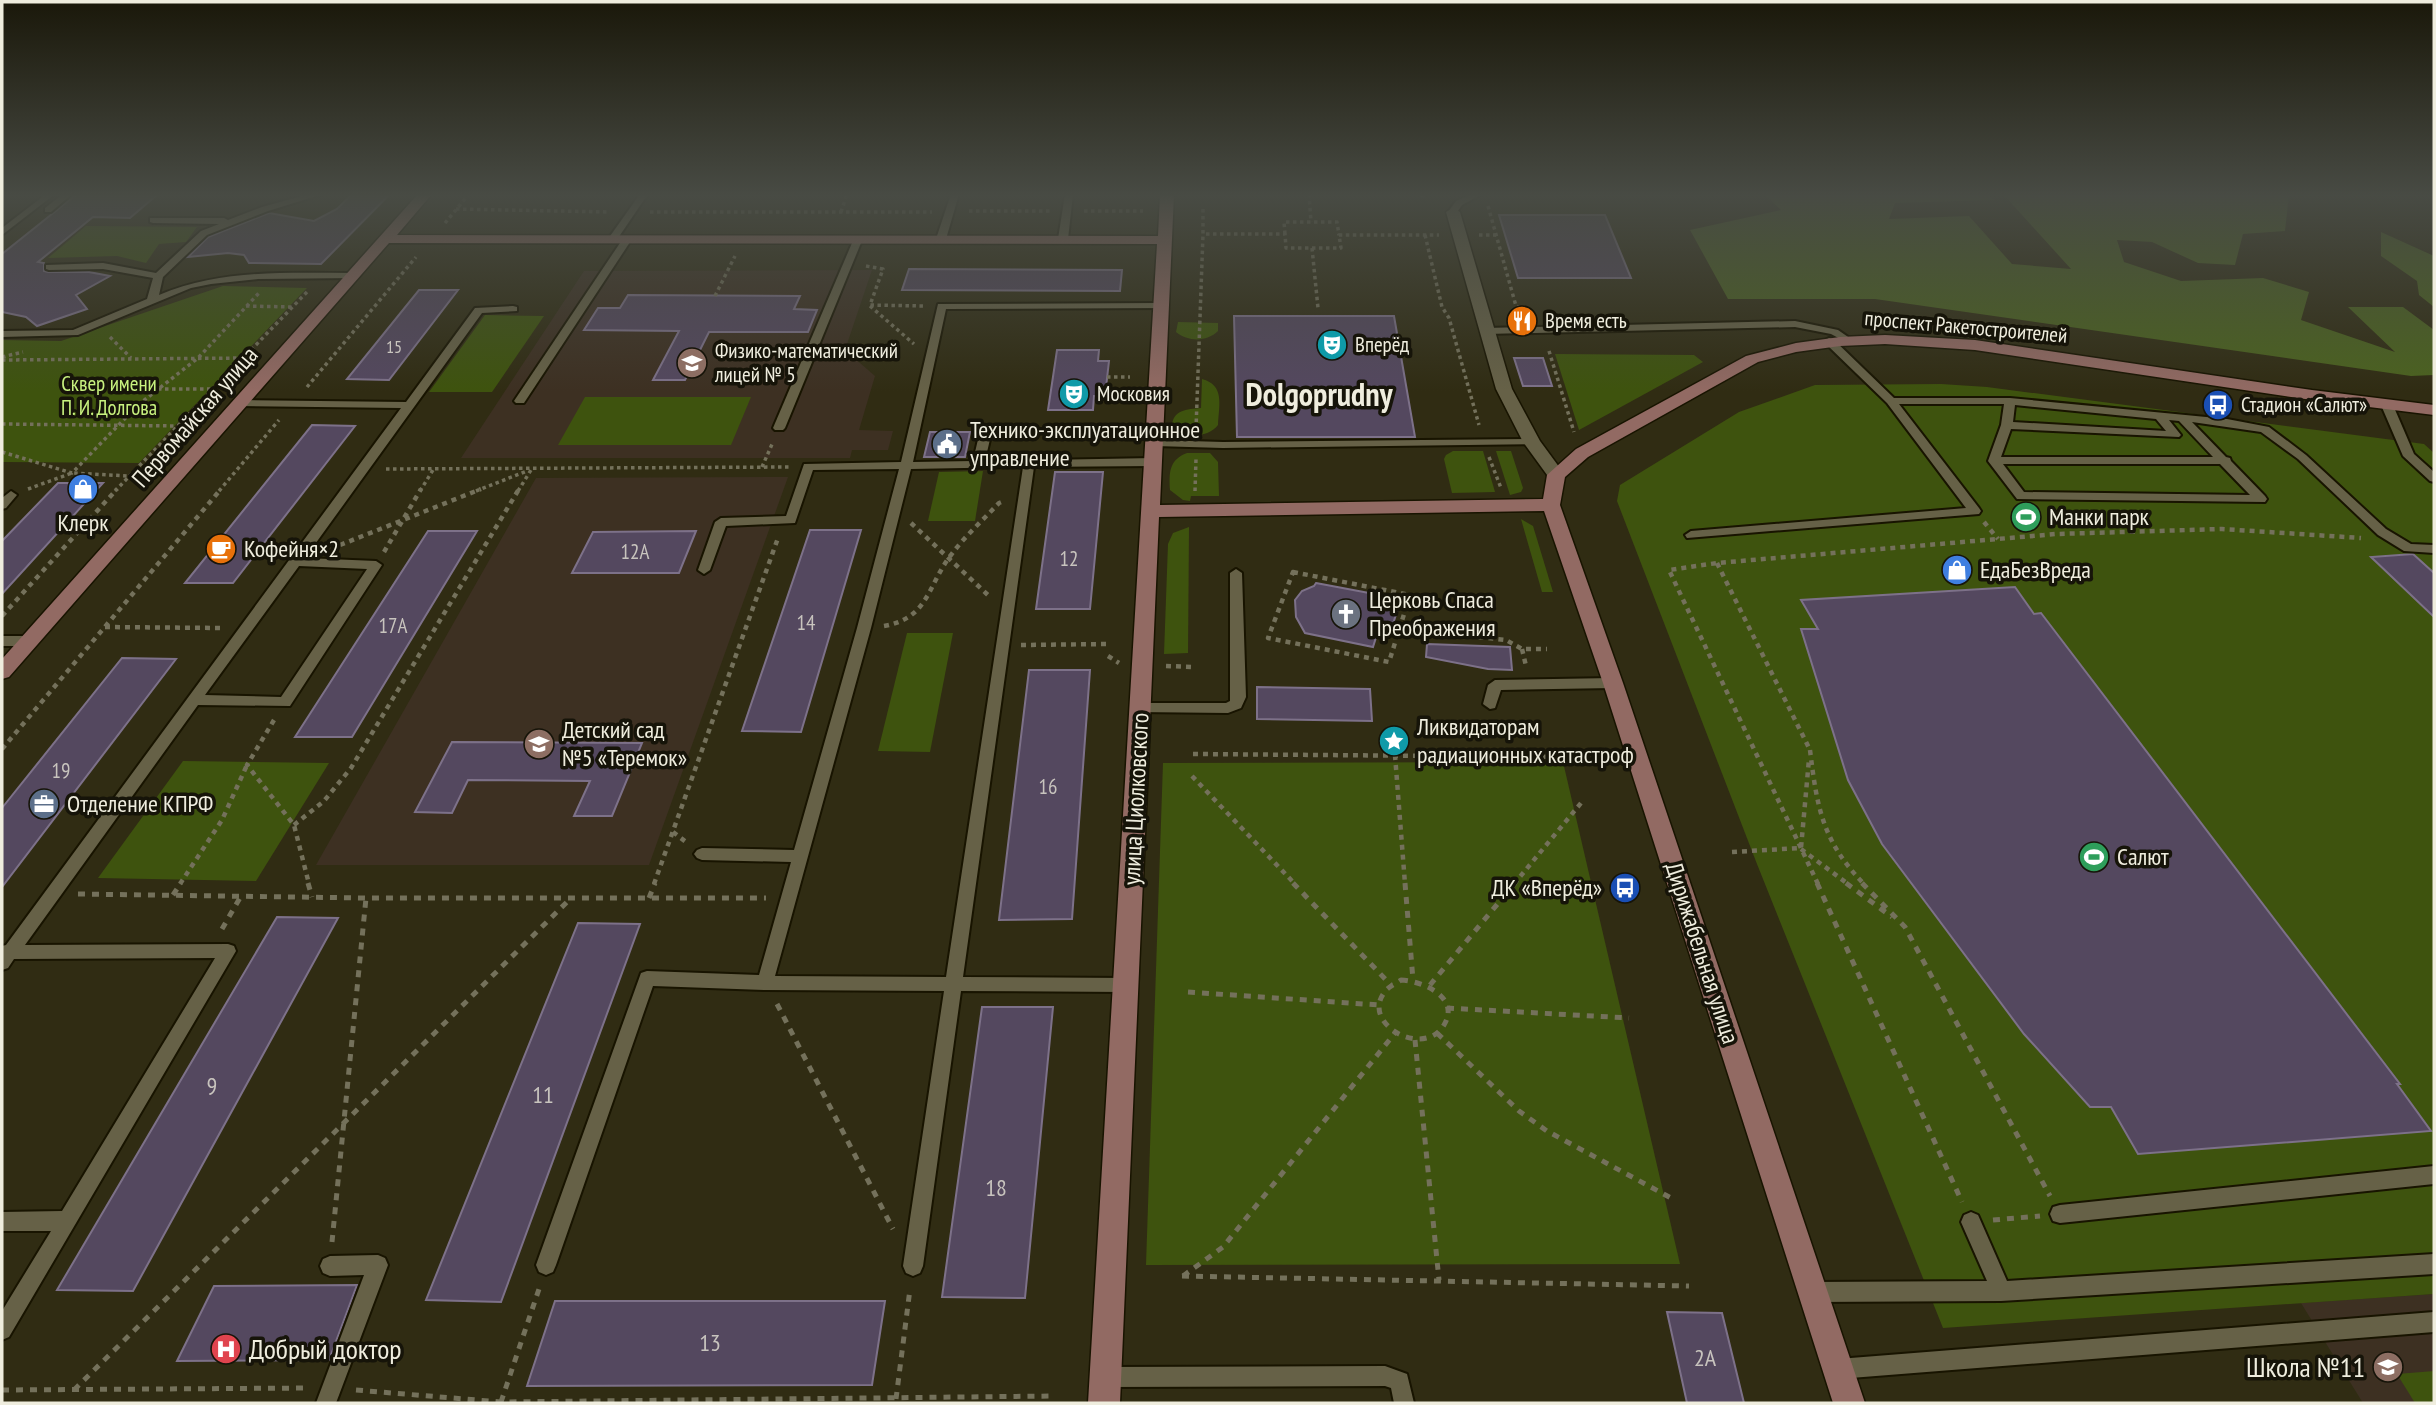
<svg xmlns="http://www.w3.org/2000/svg" width="2436" height="1405" viewBox="0 0 2436 1405" font-family="'PT Sans Narrow',sans-serif">
<style>
.education{fill:#3d3022}
.green{fill:#3e530e}
.forest{fill:#4b621f}
.building{fill:#54485f;stroke:#7d7189;stroke-width:2}
.lines{fill:none;stroke-linecap:round;stroke-linejoin:round}
.lane-casing{stroke:#181400;stroke-width:4}
.street-casing{stroke:#181400;stroke-width:3}
.secondary-casing{stroke:#181400;stroke-width:3}
.path-far2{stroke:#74715b;stroke-width:3.5;stroke-dasharray:3.5 3.5;stroke-linecap:butt}
.path-far1{stroke:#74715b;stroke-width:4.5;stroke-dasharray:5 5;stroke-linecap:butt}
.path{stroke:#74715b;stroke-width:5;stroke-dasharray:7 7;stroke-linecap:butt}
.lane{fill:#666147;fill-rule:evenodd}
.street{fill:#666147;fill-rule:evenodd}
.secondary{fill:#926a63;fill-rule:evenodd}
.labels{text-anchor:middle;stroke-width:7;stroke-linejoin:round;paint-order:stroke}
.far-number-label{font-size:18px;fill:#c8c4be}
.far-poi-label{font-size:21px;fill:#efedde;stroke:#161409;text-anchor:start}
.far-street-label{font-size:21px;fill:#efedde;stroke:#161409}
.far-park-label{font-size:21px;fill:#c8f27f;stroke:#161409}
.number-label{font-size:21px;fill:#c8c4be}
.street-label{font-size:24px;fill:#efedde;stroke:#161409}
.poi-label{font-size:24px;fill:#efedde;stroke:#161409;text-anchor:start}
.near-number-label{font-size:24px;fill:#c8c4be}
.near-poi-label{font-size:28px;fill:#efedde;stroke:#161409;text-anchor:start}
.far-town-label{font-size:32px;font-weight:bold;fill:#efedde;stroke:#161409}
</style>
<rect width="100%" height="100%" fill="#302c13"/>
<g class="education">
<polygon points="872,270 845,350 875,376 859,430 893,431 888,450 852,450 850,458 461,458 584,271"/>
<polygon points="788,477 649,865 316,865 536,478"/>
<polygon points="2434,1294 2434,1403 2363,1403 2301,1303"/>
</g>
<g class="green">
<polygon points="86,226 197,227 186,242 159,244 146,263 117,256 48,258"/>
<polygon points="223,286 307,288 139,463 2,462 2,340 61,341"/>
<polygon points="485,315 544,316 492,392 429,392"/>
<path d="M1178 322 1218 323V331C1207 342 1188 342 1176 332Z"/>
<polygon points="1555,354 1694,355 1703,362 1579,430"/>
<path d="M1202 379C1225 385 1219 405 1218 425 1207 439 1184 437 1172 427 1172 410 1187 409 1201 408Z"/>
<polygon points="1941,384 1987,387 2424,444 2434,453 2434,1294 1943,1328 1757,864 1617,501 1620,485 1739,412 1815,385"/>
<polygon points="585,397 751,397 731,445 558,445"/>
<polygon points="1453,451 1483,451 1495,492 1452,493 1444,459 1446,455"/>
<polygon points="1496,451 1511,451 1523,488 1521,492 1510,495"/>
<path d="M1187 453H1210L1218 462 1219 496H1191L1190 501 1183 500 1170 490C1169 472 1169 460 1187 453Z"/>
<polygon points="983,471 975,521 928,521 939,472"/>
<polygon points="1521,519 1533,526 1553,592 1542,592"/>
<polygon points="1189,527 1188,653 1164,654 1168,544 1173,533"/>
<polygon points="907,633 953,633 930,752 878,751"/>
<polygon points="183,761 329,763 256,881 98,878"/>
<polygon points="1563,762 1680,1264 1146,1265 1163,763"/>
<polygon points="2434,1371 2434,1403 2415,1403 2397,1374"/>
</g>
<g class="forest">
<polygon points="1764,194 1987,194 1994,200 1895,203 1889,219 1969,216 2012,264 2071,269 2003,194 2289,194 2285,231 2243,234 2235,265 2198,263 2152,242 2117,240 2124,262 2181,281 2263,278 2309,292 2301,320 2395,352 2348,307 2403,307 2434,330 2434,375 2411,376 1875,299 1728,299 1690,230 1781,210"/>
<polygon points="2381,232 2434,256 2434,307 2419,295 2417,281 2381,256"/>
</g>
<g class="building">
<polygon points="77,194 158,194 130,218 93,217 38,262 44,263 44,271 48,272 89,272 110,276 76,295 87,309 37,326 26,317 2,312 2,254"/>
<polygon points="351,195 389,195 321,264 249,263 244,255 228,253 188,257 208,237 269,213 314,221 337,209"/>
<polygon points="1499,215 1605,215 1631,278 1518,278"/>
<polygon points="909,269 1122,270 1120,291 902,290"/>
<polygon points="419,290 458,290 389,380 347,379"/>
<polygon points="628,295 800,296 794,309 817,310 808,332 709,332 685,380 653,380 679,331 584,330 598,308 620,308"/>
<polygon points="1234,316 1394,316 1415,437 1237,437"/>
<polygon points="1057,350 1099,350 1098,361 1109,361 1105,396 1094,396 1093,410 1048,410"/>
<polygon points="1514,358 1543,358 1552,386 1523,386"/>
<polygon points="312,425 355,426 233,583 185,583"/>
<polygon points="930,432 970,432 965,457 924,457"/>
<polygon points="1055,472 1103,472 1090,609 1036,609"/>
<polygon points="58,483 103,483 2,594 2,541"/>
<polygon points="810,530 861,530 801,732 742,731"/>
<polygon points="428,531 477,531 352,737 295,737"/>
<polygon points="696,531 679,573 572,573 593,532"/>
<polygon points="2413,554 2434,573 2434,617 2371,557"/>
<polygon points="1316,583 1401,599 1391,630 1379,628 1373,647 1305,633 1296,617 1295,600 1302,591 1314,586"/>
<polygon points="2015,587 2034,614 2041,613 2400,1084 2397,1084 2431,1131 2138,1154 2111,1107 2090,1107 2024,1034 1882,844 1848,780 1801,629 1818,629 1801,600"/>
<polygon points="1427,644 1510,647 1512,670 1488,669 1426,657"/>
<polygon points="122,658 176,659 2,887 2,808"/>
<polygon points="1029,670 1090,670 1072,919 999,920"/>
<polygon points="1257,687 1370,689 1372,721 1257,719"/>
<polygon points="452,742 642,743 612,816 574,816 590,781 468,780 452,813 415,812"/>
<polygon points="277,917 338,918 133,1291 57,1290"/>
<polygon points="578,923 640,924 501,1302 426,1300"/>
<polygon points="982,1007 1053,1007 1025,1298 942,1297"/>
<polygon points="357,1285 329,1360 177,1361 214,1286"/>
<polygon points="555,1301 885,1301 872,1385 527,1386"/>
<polygon points="1667,1312 1722,1313 1744,1403 1687,1403"/>
</g>
<g class="lines">
<g class="lane-casing">
<g id="lane">
<polygon points="46,194 55,194 2,235 2,228"/>
<polygon points="63,194 72,194 51,212 45,212 45,208"/>
<path d="M309 194H323L268 211 207 235 163 277 159 295C221 269 286 273 352 273L357 276 355 278 258 279 211 284 191 288 78 335 2 337V331L73 330 147 299 153 278 103 269 49 270 46 269V265L103 263 156 273 201 231 219 224 153 223 150 222V218H224L228 220 262 207Z"/>
<polygon points="640,194 648,194 616,241 610,241 608,239"/>
<polygon points="951,194 959,194 946,239 941,242 936,239"/>
<polygon points="1065,194 1073,194 1068,239 1063,242 1058,239"/>
<polygon points="1471,194 1482,194 1462,205 1456,214 1450,214 1448,212 1456,201"/>
<polygon points="855,236 863,238 785,428 783,430 775,430 773,428"/>
<polygon points="624,237 632,239 524,403 516,403 514,401"/>
<path d="M1161 303 1165 304V308L946 309 913 462 973 461 979 435 985 432 991 435 985 461 1154 458 1160 462 1154 466 1034 467 963 977 1126 978 1132 980 1134 985 1132 990 1126 992 961 991 923 1266 920 1273 913 1276 906 1273 903 1266 944 991 765 990 653 986 556 1265 553 1272 546 1275 539 1272 536 1265 641 973 647 971 759 975 791 862 702 860 697 858 694 854 697 850 702 848 794 850 857 628 899 469 813 470 795 523 726 526 710 570 704 574 698 570 715 522 721 518 786 516 804 464 901 462 938 304ZM1023 467 946 977 775 976 871 628 911 469Z"/>
<path d="M513 306 517 307V311L482 313 305 558 376 561 382 565 290 706 198 705 25 945 228 944 234 946 236 951 9 1337 2 1340V1311L51 1231H2V1212L62 1211 215 958 14 959 8 968 2 970V946L6 945 401 408 240 406 234 403 240 400 406 402 475 308ZM299 566 367 569 281 697 205 695Z"/>
<polygon points="1795,321 1838,330 1851,339 1846,342 1831,334 1795,327 1486,334 1481,331 1486,328"/>
<path d="M1829 338 1833 339 1894 398H2010L2227 419 2269 427 2306 455 2386 529 2411 544 2434 545V553L2404 551 2378 535 2298 459 2261 432 2192 422 2226 457 2230 458 2231 461 2265 496 2267 499 2265 502 2017 499 1988 461 2001 425 2004 404H1899L1979 508 1981 511 1979 514 1687 538 1685 535 1691 531 1966 508 1887 403 1825 343 1824 341ZM2015 405 2156 419 2166 431 2013 422ZM2169 420 2179 421 2213 457H2001L2011 429 2179 437 2181 435ZM2003 464H2220L2250 495 2024 492Z"/>
<polygon points="2387,402 2393,405 2414,454 2434,472 2434,482 2430,481 2403,456 2381,405"/>
<polygon points="1532,439 1538,442 1536,444 1223,448 1155,446 1149,443 1155,440 1223,442"/>
<polygon points="11,491 17,495 6,508 2,509 2,498"/>
<polygon points="1236,569 1242,573 1246,697 1241,708 1228,713 1136,712 1134,708 1136,704 1141,703 1226,703 1230,701 1230,573"/>
<polygon points="2,636 29,636 36,641 29,646 2,646"/>
<polygon points="1613,678 1620,683 1613,688 1501,690 1495,708 1490,709 1483,704 1488,685 1495,680"/>
<polygon points="2434,1166 2434,1184 2060,1223 2053,1221 2050,1214 2053,1207 2060,1205"/>
<polygon points="1971,1212 1978,1215 2007,1281 2434,1254 2434,1274 2001,1301 1813,1302 1806,1299 1803,1292 1806,1285 1813,1282 1987,1281 1961,1222 1964,1215"/>
<polygon points="378,1255 385,1258 388,1265 336,1403 316,1403 364,1275 330,1276 323,1273 320,1266 323,1259 330,1256"/>
<polygon points="2434,1312 2434,1332 1838,1379 1831,1376 1828,1369 1831,1362 1838,1359"/>
<polygon points="1385,1366 1407,1374 1414,1403 1394,1403 1391,1388 1385,1386 1105,1387 1098,1384 1095,1377 1098,1370 1105,1367"/>
</g>
</g>
<g class="street-casing">
<polygon id="street" points="1453,208 1460,212 1512,389 1540,441 1565,475 1562,479 1550,479 1523,442 1496,389 1446,212"/>
</g>
<g class="secondary-casing">
<polygon id="secondary" points="418,194 432,194 397,235 1158,236 1160,194 1174,194 1160,505 1543,499 1547,475 1576,449 1746,356 1796,343 1840,337 1885,335 1975,340 2312,390 2434,405 2434,415 2312,400 1975,350 1885,344 1840,346 1796,352 1758,362 1588,457 1565,477 1560,505 1623,683 1865,1403 1833,1403 1603,683 1544,511 1159,517 1120,1403 1088,1403 1157,244 389,243 9,677 2,679 2,659"/>
</g>
<g class="path-far2">
<polyline points="1309,194 1311,222"/>
<polyline points="1422,194 1423,201"/>
<polyline points="1488,206 1516,306 1528,311"/>
<polyline points="456,209 610,212"/>
<polyline points="1203,209 1203,234 1285,234 1286,248 1341,248 1339,235 1439,235"/>
<polyline points="969,211 1051,211"/>
<polyline points="1084,211 1143,211"/>
<polyline points="650,212 932,212"/>
<polyline points="841,212 847,194"/>
<polyline points="445,223 469,194"/>
<polyline points="1285,234 1284,222 1337,222 1339,235"/>
<polyline points="1425,235 1442,307 1449,318 1479,425"/>
<polyline points="1479,235 1496,235"/>
<polyline points="1312,248 1318,308"/>
<polyline points="866,266 883,269 870,305 923,306"/>
<polyline points="715,296 735,256"/>
<polyline points="246,306 292,307"/>
<polyline points="870,306 914,344"/>
<polyline points="110,337 131,358"/>
<polyline points="1549,351 1574,432"/>
<polyline points="2,357 23,352"/>
<polyline points="2,360 245,358"/>
<polyline points="1107,377 1130,377"/>
<polyline points="307,387 416,257"/>
<polyline points="74,389 214,389"/>
<polyline points="2,424 178,426"/>
<polyline points="1196,429 1203,234"/>
<polyline points="2,452 72,473 138,405 198,358 259,293"/>
<polyline points="1489,457 1501,488"/>
<polyline points="762,467 773,442"/>
<polyline points="386,469 790,467"/>
<polyline points="28,489 72,473 128,476"/>
<polyline points="115,491 307,292"/>
<polyline points="219,491 279,420"/>
<polyline points="420,491 433,470"/>
<polyline points="476,491 527,471"/>
<polyline points="518,491 531,470"/>
<polyline points="1195,491 1196,459"/>
</g>
<g class="path-far1">
<polyline points="1984,522 1998,539"/>
<polyline points="911,523 989,596"/>
<polyline points="340,545 481,489"/>
<polyline points="384,552 421,489"/>
<polyline points="1717,563 1810,750"/>
<polygon points="1293,572 1410,595 1389,662 1268,638"/>
<polyline points="2,616 117,489"/>
<path d="M884 626C929 618 927 586 951 555 965 536 983 520 999 503L1004 501"/>
<polyline points="105,627 223,628"/>
<polyline points="1399,628 1506,640 1522,649 1547,649"/>
<polyline points="1021,645 1109,644"/>
<polyline points="1522,649 1526,666"/>
<polyline points="1108,656 1119,663"/>
<polyline points="1166,666 1194,667"/>
<polyline points="274,720 247,765 294,825 309,884"/>
<polyline points="2,749 221,489"/>
<path d="M1810 750C1817 807 1822 841 1864 884"/>
<polyline points="1193,754 1571,757"/>
<polyline points="1395,755 1405,884"/>
<polyline points="1192,776 1295,884"/>
<polyline points="294,825 324,801 351,768 519,489"/>
<polyline points="673,832 686,842"/>
<polyline points="1801,849 1848,884"/>
<polyline points="1732,852 1801,848 1809,759"/>
<polyline points="180,884 222,820 247,765"/>
<polyline points="654,884 778,538"/>
<polyline points="1514,884 1581,803"/>
<polyline points="1818,884 1669,570 1717,563 2056,534 2222,529 2361,538"/>
</g>
<g class="path">
<polyline points="308,883 312,897"/>
<polyline points="1293,883 1391,985"/>
<polyline points="1405,883 1413,980"/>
<polyline points="1817,883 1962,1202"/>
<polyline points="1846,883 1892,917"/>
<polyline points="1862,883 1905,927 2050,1196"/>
<polyline points="78,894 366,898 766,898"/>
<polyline points="173,895 181,883"/>
<polyline points="649,898 655,883"/>
<polyline points="222,929 241,896"/>
<path d="M1401 980C1422 981 1461 997 1444 1025 1424 1059 1361 1024 1384 993 1387 987 1396 984 1401 980Z"/>
<polyline points="1430,985 1515,883"/>
<polyline points="1188,992 1379,1005"/>
<polyline points="777,1004 893,1229"/>
<polyline points="1447,1008 1629,1018"/>
<polyline points="1437,1033 1519,1111 1547,1131 1671,1198"/>
<polyline points="1415,1040 1439,1280"/>
<polyline points="1993,1220 2040,1216"/>
<polyline points="332,1242 366,898"/>
<polyline points="1182,1276 1689,1286"/>
<polyline points="1183,1276 1223,1247 1395,1033"/>
<polyline points="2,1390 309,1388"/>
<polyline points="74,1390 570,899"/>
<polyline points="356,1390 501,1402 1054,1396"/>
<polyline points="896,1399 910,1289"/>
<polyline points="501,1402 540,1286"/>
</g>
<use href="#lane" class="lane"/>
<use href="#street" class="street"/>
<use href="#secondary" class="secondary"/>
</g>
<linearGradient id="sky" x2="0" y2="1"><stop stop-color="#1a180a"/><stop offset="0.5" stop-color="#484b44"/><stop offset="1" stop-color="#484b44" stop-opacity="0"/></linearGradient>
<rect width="2436" height="391" fill="url(#sky)"/>
<defs>
<g id="restaurant-disc" transform="scale(1.575)"><circle r="9.5" fill="#e8710a" stroke="#161409"/><path d="M-5-6h1v4h1v-4h1v4h1v-4h1v5L-1.5 .5V6h-2V.5L-5-1ZM5-6V6H3V1.5H1.5Q1.5-4 5-6Z" fill="#fff"/></g>
<g id="theatre-disc" transform="scale(1.575)"><circle r="9.5" fill="#0f9aa8" stroke="#161409"/><path d="M-5-5.5Q0-4 5-5.5V0Q5 5 0 6Q-5 5-5 0ZM-3.3-2.5H-1v1.5H-3.3ZM1-2.5H3.3v1.5H1ZM-2.8 1Q0 5.5 2.8 1Z" fill="#fff"/></g>
<g id="school-disc" transform="scale(1.575)"><circle r="9.5" fill="#8d6e63" stroke="#161409"/><path d="M0-5L7-2L0 1L-7-2ZM-4 1L0 2.5L4 1V4Q0 6-4 4Z" fill="#fff"/></g>
<g id="bus-disc" transform="scale(1.575)"><circle r="9.5" fill="#1a4fb4" stroke="#161409"/><path d="M-5-6H5V4H4V6H2V4H-2V6H-4V4H-5ZM-3.5-4V0h7V-4ZM-3.5 1.2v1.5H-2V1.2ZM2 1.2v1.5H3.5V1.2Z" fill="#fff"/></g>
<g id="civic-disc" transform="scale(1.575)"><circle r="9.5" fill="#5c6f8a" stroke="#161409"/><path d="M-.6-6.5H3V-4.5H.6V-3L4-1V1h2V6H-6V1h2V-1L-.6-3ZM-1.2 2.5V6h2.4V2.5Z" fill="#fff"/></g>
<g id="shop-disc" transform="scale(1.575)"><circle r="9.5" fill="#3f7fe0" stroke="#161409"/><path d="M-5-2.5h2.3a2.7 3.5 0 0 1 5.4 0H5L5.5 6h-11ZM-1.5-2.5h3a1.5 2.3 0 0 0-3 0Z" fill="#fff"/></g>
<g id="stadium-disc" transform="scale(1.575)"><circle r="9.5" fill="#2e9e5b" stroke="#161409"/><path d="M0-5a6.5 5 0 1 0 0 10a6.5 5 0 1 0 0-10ZM-3.5-1.8h7v3.6h-7Z" fill="#fff"/></g>
<g id="cafe-disc" transform="scale(1.575)"><circle r="9.5" fill="#e8710a" stroke="#161409"/><path d="M-5.5-4.5H6V0H3Q3 3.5 0 3.5H-2.5Q-5.5 3.5-5.5 0ZM3-3.2v2h1.7v-2ZM-6 4.5H4V6H-6Z" fill="#fff"/></g>
<g id="church-disc" transform="scale(1.575)"><circle r="9.5" fill="#6b7280" stroke="#161409"/><path d="M-1.2-6h2.4v3.5h3.3v2.4h-3.3V6h-2.4V-.1h-3.3v-2.4h3.3Z" fill="#fff"/></g>
<g id="sight-disc" transform="scale(1.575)"><circle r="9.5" fill="#0f9aa8" stroke="#161409"/><path d="M0-6L1.8-2.2L6-1.7L2.9 1.2L3.7 5.4L0 3.3L-3.7 5.4L-2.9 1.2L-6-1.7L-1.8-2.2Z" fill="#fff"/></g>
<g id="office-disc" transform="scale(1.575)"><circle r="9.5" fill="#5c6f8a" stroke="#161409"/><path d="M-6-3h4V-5.5h4V-3h4V5H-6ZM-1-4.5V-3h2v-1.5ZM-6 0V1H6V0Z" fill="#fff"/></g>
<g id="hospital-disc" transform="scale(1.575)"><circle r="9.5" fill="#e0444e" stroke="#161409"/><path d="M-5-5h3v3.5h4V-5h3V5h-3V1.5h-4V5h-3Z" fill="#fff"/></g>
</defs>
<g fill-rule="evenodd">
<use href="#restaurant-disc" x="1522" y="321"/>
<use href="#theatre-disc" x="1332" y="345"/>
<use href="#school-disc" x="692" y="363"/>
<use href="#theatre-disc" x="1074" y="394"/>
<use href="#bus-disc" x="2218" y="405"/>
<use href="#civic-disc" x="947" y="444"/>
<use href="#shop-disc" x="83" y="489"/>
<use href="#stadium-disc" x="2026" y="517"/>
<use href="#cafe-disc" x="221" y="549"/>
<use href="#shop-disc" x="1957" y="570"/>
<use href="#church-disc" x="1346" y="614"/>
<use href="#sight-disc" x="1394" y="741"/>
<use href="#school-disc" x="539" y="744"/>
<use href="#office-disc" x="44" y="804"/>
<use href="#stadium-disc" x="2094" y="857"/>
<use href="#bus-disc" x="1625" y="888"/>
<use href="#hospital-disc" x="226" y="1349"/>
<use href="#school-disc" x="2388" y="1367"/>
</g>
<g class="labels">
<g class="far-number-label">
<text x="394" y="353">15</text>
</g>
<g class="far-poi-label">
<text x="1545" y="328">Время есть</text>
<text x="1355" y="352">Вперёд</text>
<text x="715" y="358">Физико-математический<tspan x="715" dy="24">лицей № 5</tspan></text>
<text x="1097" y="401">Московия</text>
<text x="2241" y="412">Стадион «Салют»</text>
</g>
<g class="far-street-label">
<text transform="translate(1966 327) rotate(5)" y="7">проспект Ракетостроителей</text>
</g>
<g class="far-park-label">
<text x="109" y="391">Сквер имени<tspan x="109" dy="24">П. И. Долгова</tspan></text>
</g>
<g class="number-label">
<text x="635" y="559">12А</text>
<text x="1069" y="566">12</text>
<text x="806" y="630">14</text>
<text x="393" y="633">17А</text>
<text x="61" y="778">19</text>
<text x="1048" y="794">16</text>
</g>
<g class="street-label">
<text transform="translate(195 417) rotate(-49)" y="8">Первомайская улица</text>
<text transform="translate(1136 799) rotate(-87)" y="8">улица Циолковского</text>
<text transform="translate(1702 953) rotate(72)" y="8">Дирижабельная улица</text>
</g>
<g class="poi-label">
<text x="970" y="438">Технико-эксплуатационное<tspan x="970" dy="28">управление</tspan></text>
<text x="2049" y="525">Манки парк</text>
<text x="83" y="531" text-anchor="middle">Клерк</text>
<text x="244" y="557">Кофейня×2</text>
<text x="1980" y="578">ЕдаБезВреда</text>
<text x="1369" y="608">Церковь Спаса<tspan x="1369" dy="28">Преображения</tspan></text>
<text x="1417" y="735">Ликвидаторам<tspan x="1417" dy="28">радиационных катастроф</tspan></text>
<text x="562" y="738">Детский сад<tspan x="562" dy="28">№5 «Теремок»</tspan></text>
<text x="67" y="812">Отделение КПРФ</text>
<text x="2117" y="865">Салют</text>
<text x="1602" y="896" text-anchor="end">ДК «Вперёд»</text>
</g>
<g class="near-number-label">
<text x="212" y="1094">9</text>
<text x="543" y="1103">11</text>
<text x="996" y="1196">18</text>
<text x="710" y="1351">13</text>
<text x="1705" y="1366">2А</text>
</g>
<g class="near-poi-label">
<text x="249" y="1359">Добрый доктор</text>
<text x="2365" y="1377" text-anchor="end">Школа №11</text>
</g>
<g class="far-town-label">
<text x="1319" y="406">Dolgoprudny</text>
</g>
</g>
<rect width="2436" height="1405" fill="none" stroke="#efedde" stroke-width="7"/>
</svg>
